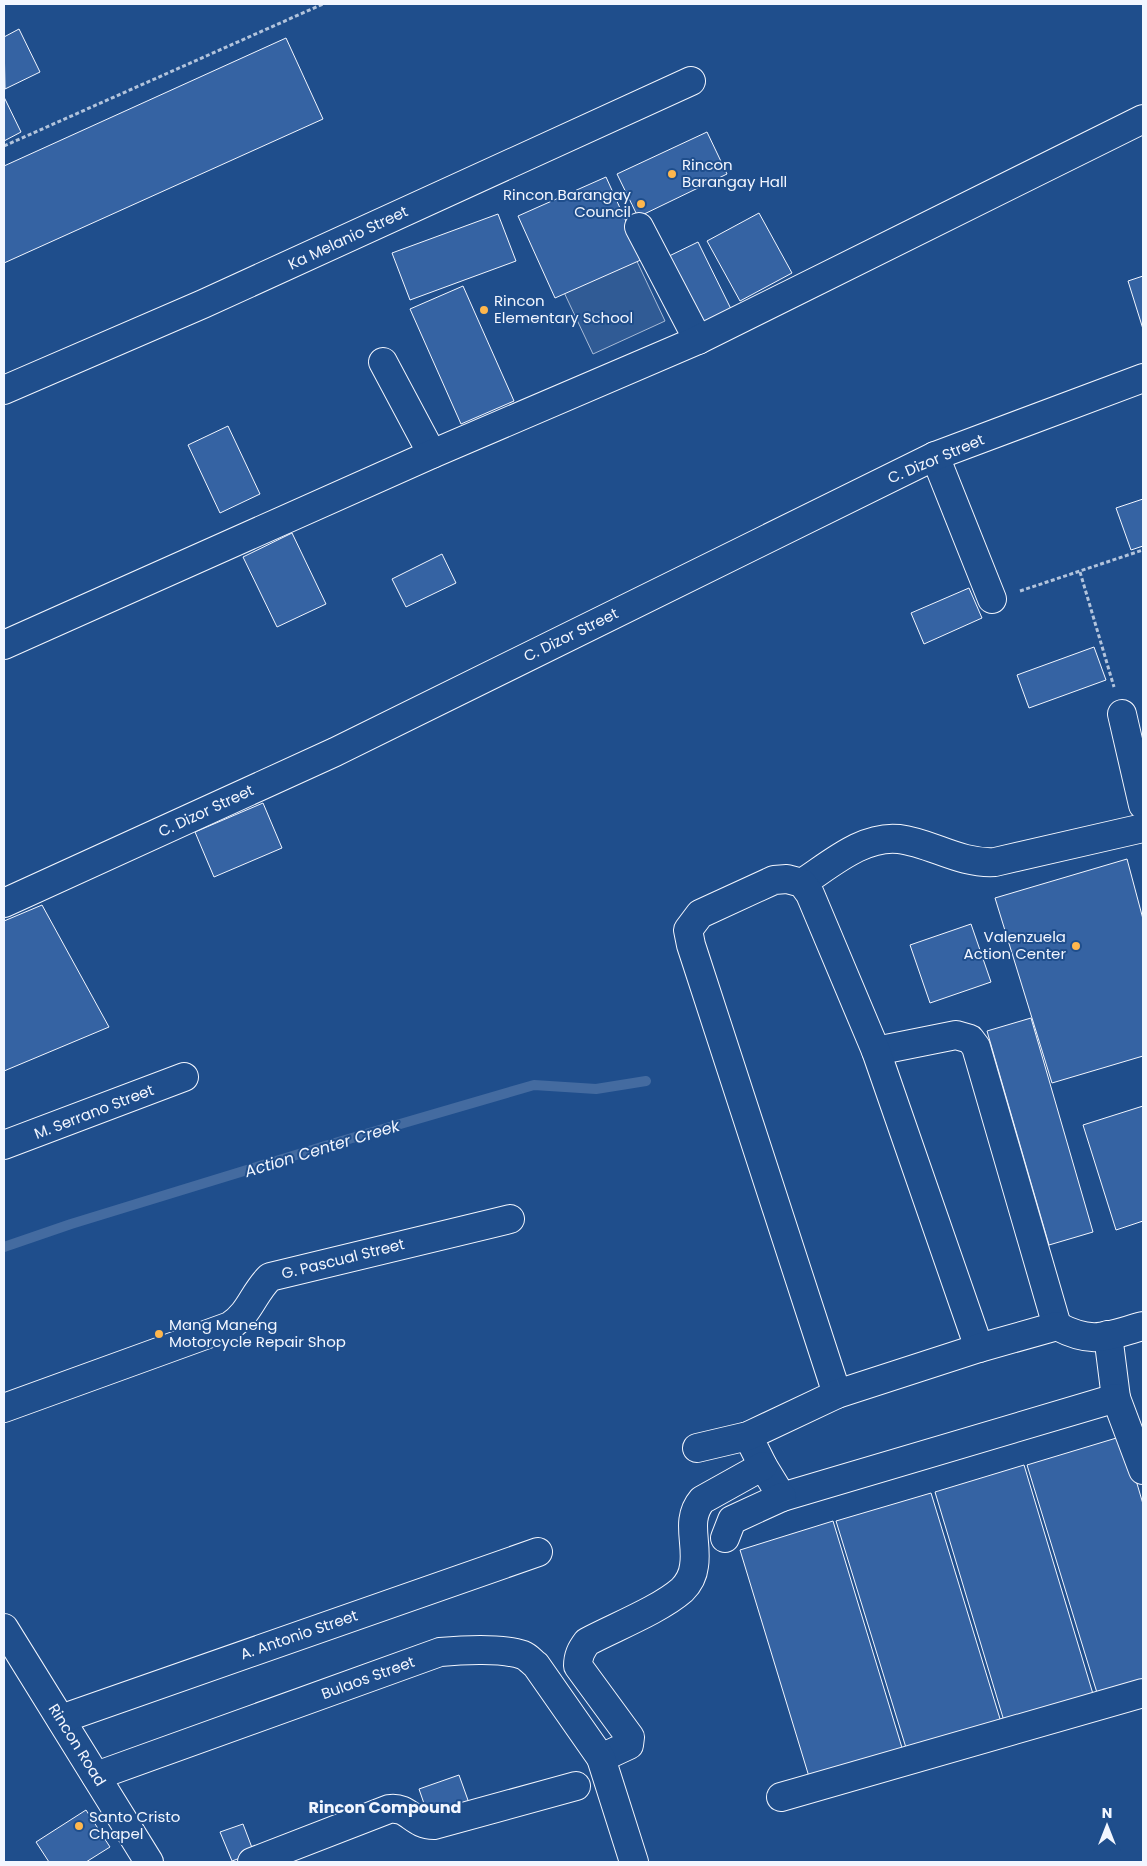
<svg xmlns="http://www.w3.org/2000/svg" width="1147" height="1866" viewBox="0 0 1147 1866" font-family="Poppins,sans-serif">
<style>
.built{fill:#305b95;stroke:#a8bbd7}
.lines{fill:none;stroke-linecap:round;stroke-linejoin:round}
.stream{stroke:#446ba0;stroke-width:10}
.building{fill:#3563a3;stroke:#f2f6ff}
.minor-casing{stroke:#f2f6ff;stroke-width:30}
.path{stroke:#b3c4dc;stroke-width:3;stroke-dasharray:4 2.5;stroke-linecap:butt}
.minor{stroke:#1f4e8c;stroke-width:28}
.poi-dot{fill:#ffb74d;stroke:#1f4e8c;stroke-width:2}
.labels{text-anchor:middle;stroke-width:4;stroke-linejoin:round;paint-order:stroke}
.poi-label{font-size:15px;fill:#f2f6ff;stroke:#1f4e8c;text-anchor:start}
.street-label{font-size:15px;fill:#f2f6ff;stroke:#1f4e8c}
.water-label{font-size:16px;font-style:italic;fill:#f2f6ff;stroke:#1f4e8c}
.neighbourhood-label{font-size:16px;font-weight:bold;fill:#f2f6ff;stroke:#1f4e8c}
</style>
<rect width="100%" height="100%" fill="#1f4e8c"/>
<polygon class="built" points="602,187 665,321 593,354 530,220"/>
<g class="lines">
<polyline class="stream" points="4,1247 71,1224 335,1143 534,1085 596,1089 646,1081"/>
</g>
<g class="building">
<polygon points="19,29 40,72 5,89 4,37"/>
<polygon points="286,38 323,119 4,263 4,166"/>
<polygon points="4,97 21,132 4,141"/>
<polygon points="707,132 727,174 638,217 617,174"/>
<polygon points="606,177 643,259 555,298 518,216"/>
<polygon points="759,213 792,273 740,301 707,241"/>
<polygon points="498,214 516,261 410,300 392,253"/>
<polygon points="698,242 732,311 699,326 665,258"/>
<polygon points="1143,276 1143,329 1128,281"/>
<polygon points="463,286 514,401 461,424 410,309"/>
<polygon points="228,426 260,494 220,513 188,445"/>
<polygon points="1143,499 1143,546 1131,550 1116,508"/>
<polygon points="292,533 326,604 277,627 243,557"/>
<polygon points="442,554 456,583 406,607 392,579"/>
<polygon points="969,588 982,618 924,644 911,613"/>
<polygon points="1094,647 1106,680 1029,708 1017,675"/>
<polygon points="263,803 282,848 214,877 195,832"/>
<polygon points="1127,859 1143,919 1143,1056 1052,1083 995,898"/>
<polygon points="42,905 109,1027 4,1071 4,921"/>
<polygon points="971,924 991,982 930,1003 910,945"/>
<polygon points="1031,1018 1093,1232 1049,1245 987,1031"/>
<polygon points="1143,1106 1143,1221 1116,1230 1083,1125"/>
<polygon points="1123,1436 1143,1504 1143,1682 1098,1696 1027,1465"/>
<polygon points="1024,1465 1093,1694 1004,1721 935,1492"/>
<polygon points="931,1493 1001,1722 907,1751 836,1521"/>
<polygon points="833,1521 903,1751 810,1780 740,1550"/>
<polygon points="459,1775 469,1803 429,1818 419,1789"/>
<polygon points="86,1810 110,1847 86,1862 49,1862 36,1842"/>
<polygon points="243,1824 254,1853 232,1861 220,1832"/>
</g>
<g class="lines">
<g class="minor-casing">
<g id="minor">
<polyline points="639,227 698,340"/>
<polyline points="383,362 432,454"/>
<polyline points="4,390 203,304 691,81"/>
<polyline points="935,456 992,599"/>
<polyline points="4,645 432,454 698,340 1143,119"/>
<polyline points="1122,714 1143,805"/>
<path d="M802 883C830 865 863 835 899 839 932 843 959 864 995 862L1143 828"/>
<polyline points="4,903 335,752 935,456 1143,378"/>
<polyline points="876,1051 956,1035 970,1039 976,1047 1057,1326"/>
<polyline points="4,1145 184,1077"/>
<polyline points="1108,1335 1116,1398"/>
<polyline points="837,1394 691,945 688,930 700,914 774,880 787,879 802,883 810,894 876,1051 979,1348"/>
<path d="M4 1408 230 1326C251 1312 253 1293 270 1277L510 1219"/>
<polyline points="748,1436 763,1466 782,1497 1116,1398 1143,1470"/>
<path d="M697 1448 748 1436 837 1394 979 1348 1057 1326C1093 1345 1106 1336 1143 1326"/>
<polyline points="725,1538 732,1520 782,1497"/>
<polyline points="4,1628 149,1862"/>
<polyline points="61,1719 538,1552"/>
<path d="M601 1758 629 1745 630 1737 578 1666C578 1656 581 1650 587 1642 615 1627 659 1610 682 1590 688 1584 693 1575 694 1566 698 1543 685 1520 702 1500L763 1466"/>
<path d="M96 1776 440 1652C462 1650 503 1648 523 1655 528 1657 532 1662 536 1665L601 1758 634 1862"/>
<polyline points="781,1797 1143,1693"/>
<path d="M252 1862 389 1809C409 1806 413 1825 434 1825L576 1786"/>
</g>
</g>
<g class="path">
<polyline points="4,146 323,4"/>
<polyline points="1080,572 1114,687"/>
<polyline points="1020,591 1143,550"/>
</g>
<use href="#minor" class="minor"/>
</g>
<g class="poi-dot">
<circle cx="672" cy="174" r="5"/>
<circle cx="641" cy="204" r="5"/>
<circle cx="484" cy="310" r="5"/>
<circle cx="1076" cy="946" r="5"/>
<circle cx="159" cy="1334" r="5"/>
<circle cx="79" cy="1826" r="5"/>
</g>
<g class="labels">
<g class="poi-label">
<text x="682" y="170">Rincon<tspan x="682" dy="17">Barangay Hall</tspan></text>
<text x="631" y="200" text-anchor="end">Rincon Barangay<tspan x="631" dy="17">Council</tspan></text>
<text x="494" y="306">Rincon<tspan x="494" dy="17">Elementary School</tspan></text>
<text x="1066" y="942" text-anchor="end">Valenzuela<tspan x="1066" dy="17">Action Center</tspan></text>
<text x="169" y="1330">Mang Maneng<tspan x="169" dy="17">Motorcycle Repair Shop</tspan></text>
<text x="89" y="1822">Santo Cristo<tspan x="89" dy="17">Chapel</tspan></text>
</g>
<g class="street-label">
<text transform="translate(348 238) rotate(-25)" y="5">Ka Melanio Street</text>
<text transform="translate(936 459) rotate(-23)" y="5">C. Dizor Street</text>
<text transform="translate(571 635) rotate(-26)" y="5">C. Dizor Street</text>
<text transform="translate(206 811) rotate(-25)" y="5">C. Dizor Street</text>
<text transform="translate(94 1112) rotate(-21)" y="5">M. Serrano Street</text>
<text transform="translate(343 1259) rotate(-14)" y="5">G. Pascual Street</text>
<text transform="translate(299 1635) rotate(-19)" y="5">A. Antonio Street</text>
<text transform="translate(368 1678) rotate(-20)" y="5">Bulaos Street</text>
<text transform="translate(77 1745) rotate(58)" y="5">Rincon Road</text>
</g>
<g class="water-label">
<text transform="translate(322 1148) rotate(-17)" y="6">Action Center Creek</text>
</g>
<g class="neighbourhood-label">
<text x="385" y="1813">Rincon Compound</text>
</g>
</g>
<rect width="1147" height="1866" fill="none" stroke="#f2f6ff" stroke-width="10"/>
<g transform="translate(1107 1826)" stroke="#1f4e8c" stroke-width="4" paint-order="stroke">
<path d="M0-4L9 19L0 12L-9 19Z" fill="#f2f6ff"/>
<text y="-8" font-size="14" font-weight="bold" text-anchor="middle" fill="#f2f6ff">N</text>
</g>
</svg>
